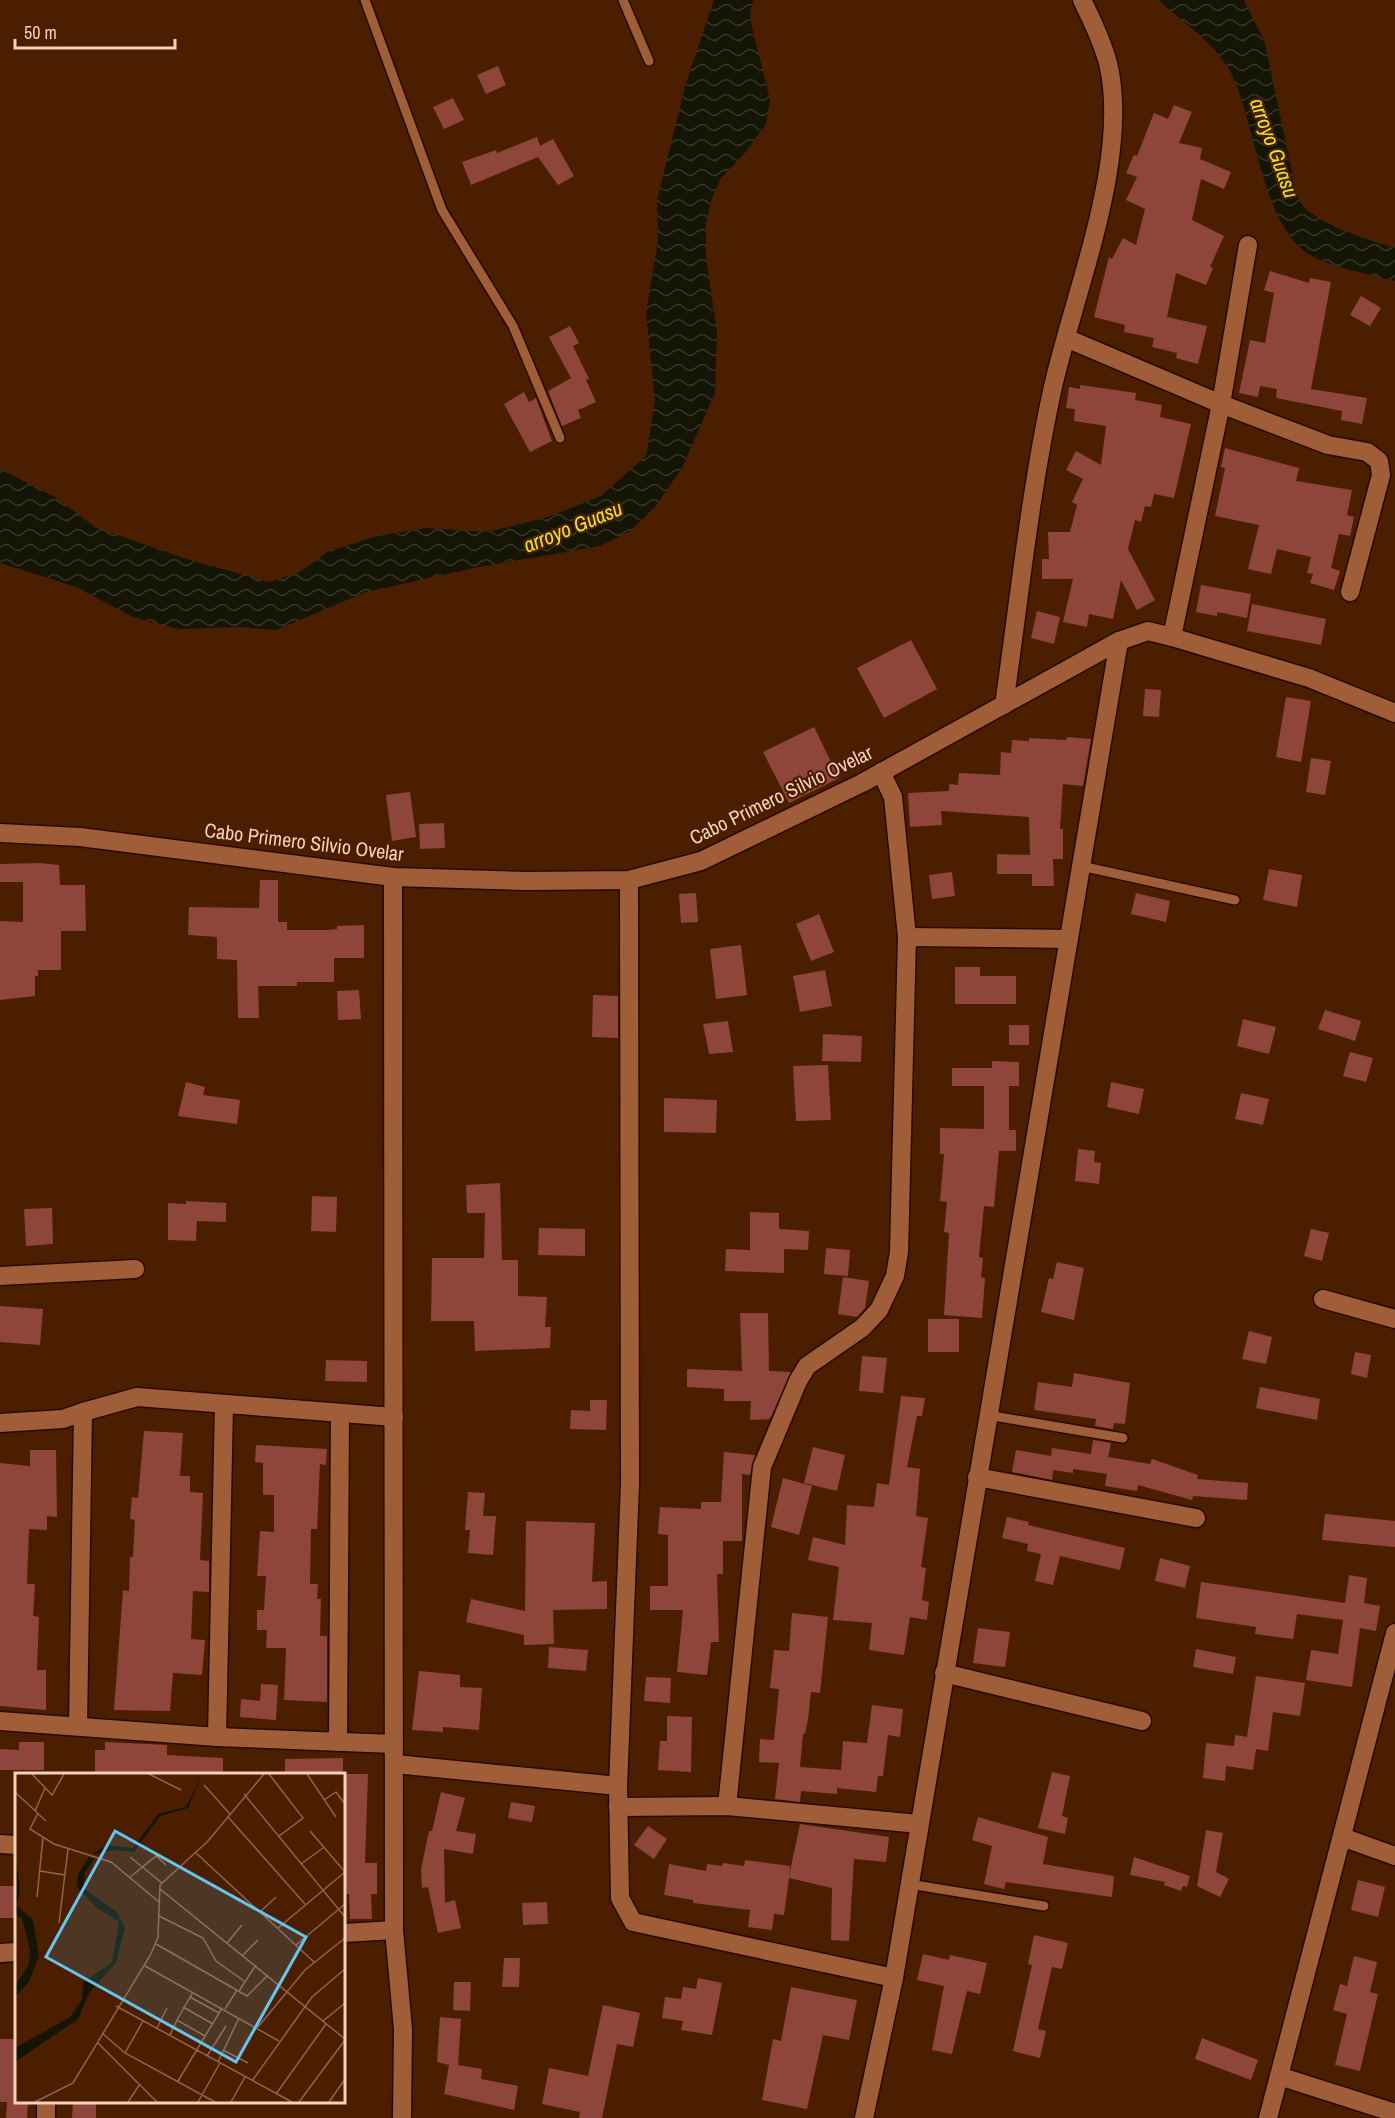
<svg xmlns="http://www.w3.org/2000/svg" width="1395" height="2118" viewBox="0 0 1395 2118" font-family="'Archivo Narrow',sans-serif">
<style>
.water{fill:url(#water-waves)}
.building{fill:#8e463b}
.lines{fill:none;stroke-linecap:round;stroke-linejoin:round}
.lane-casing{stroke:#290a00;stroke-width:12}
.street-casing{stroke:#290a00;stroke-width:21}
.secondary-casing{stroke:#290a00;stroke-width:21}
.lane{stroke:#9f5e38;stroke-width:9}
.street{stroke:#9f5e38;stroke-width:18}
.secondary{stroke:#9f5e38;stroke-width:18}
.labels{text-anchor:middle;stroke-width:4.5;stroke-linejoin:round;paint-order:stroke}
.street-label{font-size:20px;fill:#f6d0bc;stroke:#4b1e00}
.water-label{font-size:21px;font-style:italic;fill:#e4e52d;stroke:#4b1e00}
.inset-road{fill:none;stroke:#8f654b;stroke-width:1.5}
.view{fill:#67c4ef;fill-opacity:0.15;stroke:#67c4ef;stroke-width:3}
.inset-edge{fill:none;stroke:#f6d0bc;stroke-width:3}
</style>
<defs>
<pattern id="water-waves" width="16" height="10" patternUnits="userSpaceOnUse" patternTransform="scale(1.5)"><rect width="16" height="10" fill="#151505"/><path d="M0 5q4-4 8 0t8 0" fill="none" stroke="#383628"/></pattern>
</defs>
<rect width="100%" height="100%" fill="#4b1e00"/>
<g class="water">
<polygon points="714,0 754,0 750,12 751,23 770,100 766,124 745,153 721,178 711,201 706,224 706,258 717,332 715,393 682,468 655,507 630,531 600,546 474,568 366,592 276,630 240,627 179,629 133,617 76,587 0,563 0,469 55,497 95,527 183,558 269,582 298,573 329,551 378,536 426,528 488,532 548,517 601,496 646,456 655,401 646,313 658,241 657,200 686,83"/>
<path d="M1159 0H1244L1265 43 1295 187C1297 193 1299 200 1302 205 1313 221 1375 244 1395 247V281C1367 273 1339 270 1312 256 1262 231 1255 117 1230 71 1213 41 1183 23 1159 0Z"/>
</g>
<g class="building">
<polygon points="498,66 506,85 486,94 477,75"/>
<polygon points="453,98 464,120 444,129 433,107"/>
<polygon points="1174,105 1192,112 1179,143 1202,148 1200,159 1231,172 1224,189 1201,179 1192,220 1224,236 1210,267 1213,268 1206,285 1176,273 1167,317 1207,326 1198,364 1176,358 1177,353 1152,347 1154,338 1124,332 1125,325 1094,317 1109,257 1112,259 1123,238 1136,245 1145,209 1126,200 1137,177 1126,173 1134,155 1137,156 1154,113 1168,119"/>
<polygon points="537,137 540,146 553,139 574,176 558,185 538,157 471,185 462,162 496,150 497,153"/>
<polygon points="1270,271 1309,283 1310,278 1331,282 1311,389 1367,398 1362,424 1341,420 1342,411 1276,398 1277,389 1260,386 1258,397 1239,393 1250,340 1265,343 1274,293 1264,290"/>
<polygon points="1361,296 1381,308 1370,326 1350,315"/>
<polygon points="570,326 579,343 573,346 589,379 586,380 596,402 578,410 581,418 562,426 548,391 571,378 549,337"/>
<polygon points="1080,385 1136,393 1135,400 1162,405 1160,417 1191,424 1174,498 1154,494 1151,507 1145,506 1141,522 1135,520 1128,549 1155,600 1137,610 1121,580 1113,619 1089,614 1087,627 1063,622 1073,579 1042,579 1042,559 1049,559 1048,532 1070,532 1077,505 1072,502 1083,479 1066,470 1076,451 1101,465 1106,426 1074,421 1075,409 1066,408 1069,387 1080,389"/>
<polygon points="524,392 529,402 536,398 552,441 530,452 504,404"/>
<polygon points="1225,448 1299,468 1296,481 1352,490 1347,515 1354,517 1350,536 1339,534 1331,568 1340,571 1334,590 1310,583 1313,574 1307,573 1311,557 1277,549 1271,574 1248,569 1259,525 1215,516 1225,468 1221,467"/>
<polygon points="1201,585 1251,594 1247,618 1217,612 1217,616 1196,612"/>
<polygon points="1252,604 1326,619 1321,645 1247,631"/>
<polygon points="1037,611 1060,617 1054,644 1031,638"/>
<polygon points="911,640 937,689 884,718 857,668"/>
<polygon points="1145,689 1161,690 1159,717 1143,716"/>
<polygon points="1286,697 1311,701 1301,762 1276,757"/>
<polygon points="814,727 839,778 789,803 763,752"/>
<polygon points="1067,737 1091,739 1090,744 1083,786 1063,784 1060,829 1063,829 1063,859 1053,859 1054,886 1032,886 1032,874 997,874 997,854 1030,855 1029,817 941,811 942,825 910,827 908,793 949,791 949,784 958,785 959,773 1000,775 1001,752 1011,753 1012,740 1029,741 1029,738 1066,740"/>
<polygon points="1311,758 1331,761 1325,795 1306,792"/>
<polygon points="410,792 416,837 392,841 386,795"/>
<polygon points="444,823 445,848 420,849 419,824"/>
<polygon points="39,863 59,865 60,885 85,885 86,931 61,931 61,970 38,970 38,976 35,976 35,996 0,1000 0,921 23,922 23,882 0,882 0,864"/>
<polygon points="1269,869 1302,875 1297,907 1263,900"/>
<polygon points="952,872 955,896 932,899 929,875"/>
<polygon points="260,880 278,880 278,922 287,922 287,930 327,930 337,929 337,926 364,925 364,958 334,958 334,982 297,982 297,986 258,986 259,1018 238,1018 237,960 217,959 217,937 188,935 189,907 259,908"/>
<polygon points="696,893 698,922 681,923 679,894"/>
<polygon points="1136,893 1170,901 1166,922 1131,914"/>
<polygon points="819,914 834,952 811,961 796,924"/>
<polygon points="741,945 747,995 716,999 710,949"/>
<polygon points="955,967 980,967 980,976 1016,976 1016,1004 955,1004"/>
<polygon points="825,970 832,1006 800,1012 793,976"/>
<polygon points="359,990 361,1019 338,1020 337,991"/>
<polygon points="593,995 618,996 618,1038 592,1037"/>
<polygon points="1325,1010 1361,1021 1355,1041 1318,1029"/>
<polygon points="1243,1019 1276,1027 1269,1054 1237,1046"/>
<polygon points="728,1021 733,1052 709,1054 703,1024"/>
<rect x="1009" y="1025" width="20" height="20"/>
<polygon points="823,1034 862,1036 861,1062 822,1061"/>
<polygon points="1350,1052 1373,1058 1366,1082 1343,1076"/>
<polygon points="992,1061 1019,1062 1019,1086 1009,1086 1009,1130 1016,1130 1016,1151 999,1151 994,1207 984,1206 979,1257 983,1258 981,1277 985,1278 982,1318 944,1315 949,1233 944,1232 947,1202 940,1201 944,1154 940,1154 940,1128 984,1129 984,1086 952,1086 952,1068 992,1068"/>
<polygon points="828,1065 831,1120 796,1121 793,1066"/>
<polygon points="186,1082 205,1087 203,1095 240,1100 237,1124 178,1116"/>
<polygon points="1111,1082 1144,1089 1139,1114 1107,1107"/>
<polygon points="1241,1093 1269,1099 1263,1125 1235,1119"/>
<polygon points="664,1098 717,1100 716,1133 664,1132"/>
<polygon points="1078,1149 1095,1151 1094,1162 1101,1163 1099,1184 1075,1181"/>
<polygon points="500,1183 502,1260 518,1260 518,1296 547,1297 545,1327 551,1327 550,1348 475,1351 474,1321 431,1321 432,1258 484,1258 485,1213 467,1213 466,1185"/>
<polygon points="312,1196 337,1197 336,1232 311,1231"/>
<polygon points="186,1201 226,1203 226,1222 197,1221 196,1241 168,1240 168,1203 186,1204"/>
<polygon points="52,1208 53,1244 26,1246 24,1209"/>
<polygon points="750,1212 779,1213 779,1229 809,1231 808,1250 784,1249 784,1273 725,1271 726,1249 750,1250"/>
<polygon points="539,1228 585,1229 585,1256 538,1255"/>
<polygon points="1311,1229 1329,1233 1322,1261 1304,1256"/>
<polygon points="826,1248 850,1250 848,1276 824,1274"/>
<polygon points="1057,1262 1084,1268 1074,1320 1041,1312 1049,1278 1053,1279"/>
<polygon points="843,1277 869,1281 865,1308 857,1317 838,1314"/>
<polygon points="0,1306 43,1309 40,1345 0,1342"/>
<polygon points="740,1313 768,1313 769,1371 791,1372 770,1419 750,1420 751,1401 724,1401 724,1389 687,1387 687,1369 742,1371"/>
<rect x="928" y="1319" width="31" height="33"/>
<polygon points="1249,1331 1272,1337 1266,1364 1242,1359"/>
<polygon points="1355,1352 1371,1355 1367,1378 1351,1374"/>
<polygon points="862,1356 887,1358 883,1393 859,1391"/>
<polygon points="326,1360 367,1361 367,1382 325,1381"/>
<polygon points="1074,1373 1130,1383 1125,1424 1114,1423 1113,1429 1095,1426 1096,1419 1034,1410 1038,1382 1072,1387"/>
<polygon points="1260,1387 1320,1399 1317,1420 1256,1408"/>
<polygon points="901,1396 925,1398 922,1416 917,1416 907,1467 920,1469 916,1516 928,1518 921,1567 926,1568 922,1600 929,1602 927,1620 910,1617 904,1655 869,1650 872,1623 833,1620 839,1567 808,1560 813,1537 845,1545 847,1505 874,1507 877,1483 889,1485"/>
<polygon points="590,1400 607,1400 606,1430 570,1429 571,1410 590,1411"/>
<polygon points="144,1431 183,1433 180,1476 190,1476 190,1492 203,1493 200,1560 209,1561 209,1592 193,1591 191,1639 205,1640 202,1675 173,1673 170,1711 114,1710 123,1590 129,1591 130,1557 133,1557 135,1520 130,1519 132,1497 138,1498"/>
<polygon points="1093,1440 1111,1443 1108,1457 1150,1464 1152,1459 1198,1475 1197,1479 1248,1483 1247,1500 1193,1496 1192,1500 1138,1485 1137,1491 1105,1486 1107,1474 1073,1469 1073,1473 1053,1470 1052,1480 1012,1472 1016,1450 1051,1456 1052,1448 1091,1454"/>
<polygon points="256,1445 327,1449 326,1465 320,1464 317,1529 311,1529 310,1584 318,1584 317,1599 321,1599 320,1636 327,1636 327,1702 284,1700 286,1648 266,1648 267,1630 257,1630 257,1610 264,1610 266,1576 257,1576 260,1531 274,1532 274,1495 263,1495 263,1463 255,1462"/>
<polygon points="813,1447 845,1455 837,1491 804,1483"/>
<polygon points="30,1450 56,1450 57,1517 47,1516 47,1530 29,1529 27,1584 35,1584 33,1616 39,1617 37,1670 46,1670 46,1710 0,1706 0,1463 30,1466"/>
<polygon points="724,1452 755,1455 750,1475 742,1474 742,1541 723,1541 723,1574 717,1574 719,1642 711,1642 707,1675 677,1672 683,1610 650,1610 650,1586 668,1586 668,1535 658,1534 660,1507 701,1509 701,1502 721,1502"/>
<polygon points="783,1478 812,1486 799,1535 771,1527"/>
<polygon points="468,1492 485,1493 483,1516 496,1516 493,1555 468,1553 470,1530 465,1530"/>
<polygon points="1325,1514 1395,1521 1395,1547 1322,1540"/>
<polygon points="1007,1517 1029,1522 1028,1525 1125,1548 1120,1570 1060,1556 1053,1585 1035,1581 1041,1554 1027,1551 1028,1544 1002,1538"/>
<polygon points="526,1521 595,1523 592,1582 607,1581 607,1609 553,1610 554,1644 524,1645 524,1635 466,1622 471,1599 525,1611"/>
<polygon points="1160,1558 1190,1566 1185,1588 1155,1581"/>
<polygon points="1349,1575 1367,1578 1364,1603 1380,1606 1376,1631 1360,1628 1352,1687 1306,1680 1311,1650 1338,1654 1343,1620 1297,1614 1293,1639 1255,1634 1256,1627 1196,1618 1201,1582 1345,1603"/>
<polygon points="792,1613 828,1617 820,1693 811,1692 808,1719 805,1734 803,1734 800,1767 841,1770 843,1741 867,1743 872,1705 903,1709 900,1737 888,1735 883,1776 878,1776 876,1792 837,1788 837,1794 801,1791 800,1802 775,1799 779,1763 759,1762 760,1739 774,1740 779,1689 770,1688 774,1650 789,1651"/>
<polygon points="978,1628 1010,1632 1005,1667 973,1663"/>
<polygon points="549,1647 588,1650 586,1671 548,1668"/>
<polygon points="1196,1649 1236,1657 1233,1674 1193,1667"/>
<polygon points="419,1671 460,1675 460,1687 482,1688 479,1730 443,1727 443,1732 412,1730"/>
<polygon points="1256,1676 1305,1683 1300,1716 1273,1712 1268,1751 1256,1749 1253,1770 1226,1766 1225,1781 1203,1778 1206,1743 1234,1746 1235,1735 1247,1737"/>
<polygon points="646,1677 671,1678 670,1703 644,1701"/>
<polygon points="261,1684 278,1685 276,1720 240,1717 241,1699 260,1701"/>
<polygon points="667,1716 692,1717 691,1772 658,1770 660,1741 667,1741"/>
<polygon points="19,1742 44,1742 44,1770 0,1770 0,1749 19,1750"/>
<polygon points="105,1742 167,1745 167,1755 223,1758 223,1774 95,1774 95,1750 105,1750"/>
<polygon points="343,1758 343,1774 285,1774 285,1759"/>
<polygon points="1052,1772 1070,1776 1062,1816 1068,1818 1065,1834 1038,1828"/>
<polygon points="344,1774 368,1774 365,1863 377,1863 377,1894 371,1894 372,1919 350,1919 349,1894 344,1894"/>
<polygon points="441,1792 465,1798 456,1831 476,1834 473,1854 444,1849 445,1903 455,1900 461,1928 438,1933 428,1887 422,1888 421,1869 429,1831 432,1831"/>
<polygon points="511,1802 535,1806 532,1822 508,1818"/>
<polygon points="978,1817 1048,1837 1043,1864 1114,1876 1112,1897 1006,1882 1004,1889 984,1884 992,1846 972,1840"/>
<polygon points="800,1824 889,1837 886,1862 854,1859 849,1941 831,1940 832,1888 789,1878 784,1915 774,1914 772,1930 748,1927 750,1910 693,1903 693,1900 664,1895 669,1864 706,1871 707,1864 722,1866 723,1863 744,1866 745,1860 790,1866 789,1876"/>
<polygon points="648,1826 667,1839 654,1859 634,1845"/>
<polygon points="1206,1830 1223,1833 1216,1872 1229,1879 1220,1897 1197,1886"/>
<polygon points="1134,1857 1190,1876 1187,1887 1183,1886 1181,1891 1164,1885 1165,1882 1130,1875"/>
<polygon points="1358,1880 1385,1887 1378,1917 1351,1910"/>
<rect x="0" y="1886" width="16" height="32"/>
<polygon points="547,1902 548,1924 523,1925 522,1903"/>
<polygon points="1034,1935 1068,1943 1062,1969 1052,1967 1038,2029 1046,2031 1040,2058 1013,2051 1032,1965 1028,1964"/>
<polygon points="923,1954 949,1960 950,1955 987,1963 980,1994 967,1991 952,2054 932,2050 944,1986 917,1980"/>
<polygon points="1354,1956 1377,1962 1370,1992 1378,1994 1360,2071 1335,2065 1347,2014 1333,2010 1340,1984 1347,1986"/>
<polygon points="504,1958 520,1958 519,1987 502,1987"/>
<polygon points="698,1978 722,1983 712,2035 681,2030 683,2021 662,2018 665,1997 681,1999 683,1987 696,1989"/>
<polygon points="454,1982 471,1982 470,2011 453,2010"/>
<polygon points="791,1987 857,2000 849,2040 823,2035 807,2109 762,2100 773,2039 781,2041"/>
<polygon points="603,2005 640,2013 633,2047 617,2044 602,2118 579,2118 580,2112 542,2104 549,2068 588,2076"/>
<polygon points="440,2017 461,2019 458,2065 482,2069 481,2079 518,2086 514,2110 444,2094 449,2065 437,2062"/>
<polygon points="1202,2038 1258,2060 1251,2080 1195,2059"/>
<polygon points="0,2039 16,2039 16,2102 28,2102 27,2118 6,2118 7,2102 0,2102"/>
<polygon points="73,2102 96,2102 96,2118 72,2118"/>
</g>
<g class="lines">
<g class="lane-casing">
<g id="lane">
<polyline points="365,0 442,210 513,326 560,438"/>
<polyline points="623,0 649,61"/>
<polyline points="1081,866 1235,900"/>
<polyline points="987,1415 1123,1438"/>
<polyline points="909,1884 1044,1906"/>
</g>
</g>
<g class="street-casing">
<g id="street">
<polyline points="1066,338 1221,404 1328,445 1367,452 1379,461 1381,475 1350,592"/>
<polyline points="1172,637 1221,404 1248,245"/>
<path d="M1004 705C1019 601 1030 493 1052 391 1073 295 1131 159 1108 63 1102 41 1092 20 1082 0"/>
<polyline points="393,877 394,1930 403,2029 402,2118"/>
<polyline points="629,880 630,1484 618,1786 620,1898 633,1922 894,1978"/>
<polyline points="907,937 1069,939"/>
<polyline points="0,1276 135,1269"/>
<polyline points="1323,1299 1395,1319"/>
<polyline points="83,1412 137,1397 394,1417"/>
<polyline points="0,1423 63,1419 83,1412 78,1726"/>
<polyline points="977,1477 1196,1518"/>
<polyline points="944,1673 1142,1721"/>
<polyline points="0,1721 217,1737 394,1744"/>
<polyline points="217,1737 224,1405"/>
<polyline points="338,1742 340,1414"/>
<polyline points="395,1764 618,1786"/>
<polyline points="727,1806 762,1467 798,1381 807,1366 862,1328 879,1310 895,1276 899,1252 907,937 893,797 881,772"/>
<polyline points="618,1807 727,1806 919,1824"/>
<polyline points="1342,1837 1395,1856"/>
<polyline points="0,1844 16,1845"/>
<polyline points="344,1933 394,1930"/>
<polyline points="0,1953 16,1952"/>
<polyline points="1279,2076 1395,2113"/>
<polyline points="46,2102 46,2118"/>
<polyline points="864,2118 894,1978 1119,641"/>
<polyline points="1268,2118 1395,1633"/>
</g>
</g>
<g class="secondary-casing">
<polyline id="secondary" points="0,833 80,837 393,877 526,881 629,880 701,861 862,783 1119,641 1148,631 1172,637 1309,678 1395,713"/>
</g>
<use href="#lane" class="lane"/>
<use href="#street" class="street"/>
<use href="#secondary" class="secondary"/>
</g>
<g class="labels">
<g class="street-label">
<text transform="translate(781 795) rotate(-26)" y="7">Cabo Primero Silvio Ovelar</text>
<text transform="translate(304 842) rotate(7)" y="7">Cabo Primero Silvio Ovelar</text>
</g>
<g class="water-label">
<text transform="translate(1274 148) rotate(70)" y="7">arroyo Guasu</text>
<text transform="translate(573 527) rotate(-22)" y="7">arroyo Guasu</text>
</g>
</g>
<g transform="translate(15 1773)">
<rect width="330" height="330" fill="#4b1e00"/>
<path d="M187 1 173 35 145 43 119 79 98 77 77 82 91 72 118 75 143 41 171 34ZM0 77 5 117 2 133 18 147 24 183 14 209 0 224V213L14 191 15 177 7 146 0 141ZM74 84 79 86 70 99 68 115 102 139 110 154 101 190 74 220 63 246 0 289V275L55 244 67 226 68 210 97 189 104 149 82 135 62 114 63 101Z" fill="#151505"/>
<path class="inset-road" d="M17 1 37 22 49 1M134 1 166 17M254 1 288 45 264 63M292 1 321 44M189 12 215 41M0 19 31 48M229 21 330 144M309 27 321 19 330 31M20 38 30 15M23 40 15 56 39 71 96 89 144 129M213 44 290 131M295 58 330 99M181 80 299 189M115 84 147 110M286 91 308 75M25 98 50 102M114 105 141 83 151 92M145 116 330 266M22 124 28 64M246 138 261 124M144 143 188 165 201 188 229 208M44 150 53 76M263 155 330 99M212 170 227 152M141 171 232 223 253 202M281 172 330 131M228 182 243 167M130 193 264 268M224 218 241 192M175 224 204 240M101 233 277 329M168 234 198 251M210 236 222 217M162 247 178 219M308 248 330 230M243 254 290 197 330 165M142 255 152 235M87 260 110 280 200 329M155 262 162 247 190 263M82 269 142 329M208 277 233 290M110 280 128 248M192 283 211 253M203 289 224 245M163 308 207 235M237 308 297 224 330 196M261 321 311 251M20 329 58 310 136 181 143 164 145 112 193 68 249 1M113 329 125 311M183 329 205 290M216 329 230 304M284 329 330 267M314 329 330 306"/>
<path class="view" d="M100 58 291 164 221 289 31 184Z"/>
<rect width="330" height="330" class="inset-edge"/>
</g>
<path d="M15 39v9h160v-9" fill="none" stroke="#f6d0bc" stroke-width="3"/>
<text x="24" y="39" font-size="18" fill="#f6d0bc" stroke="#4b1e00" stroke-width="4.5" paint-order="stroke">50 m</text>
</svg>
